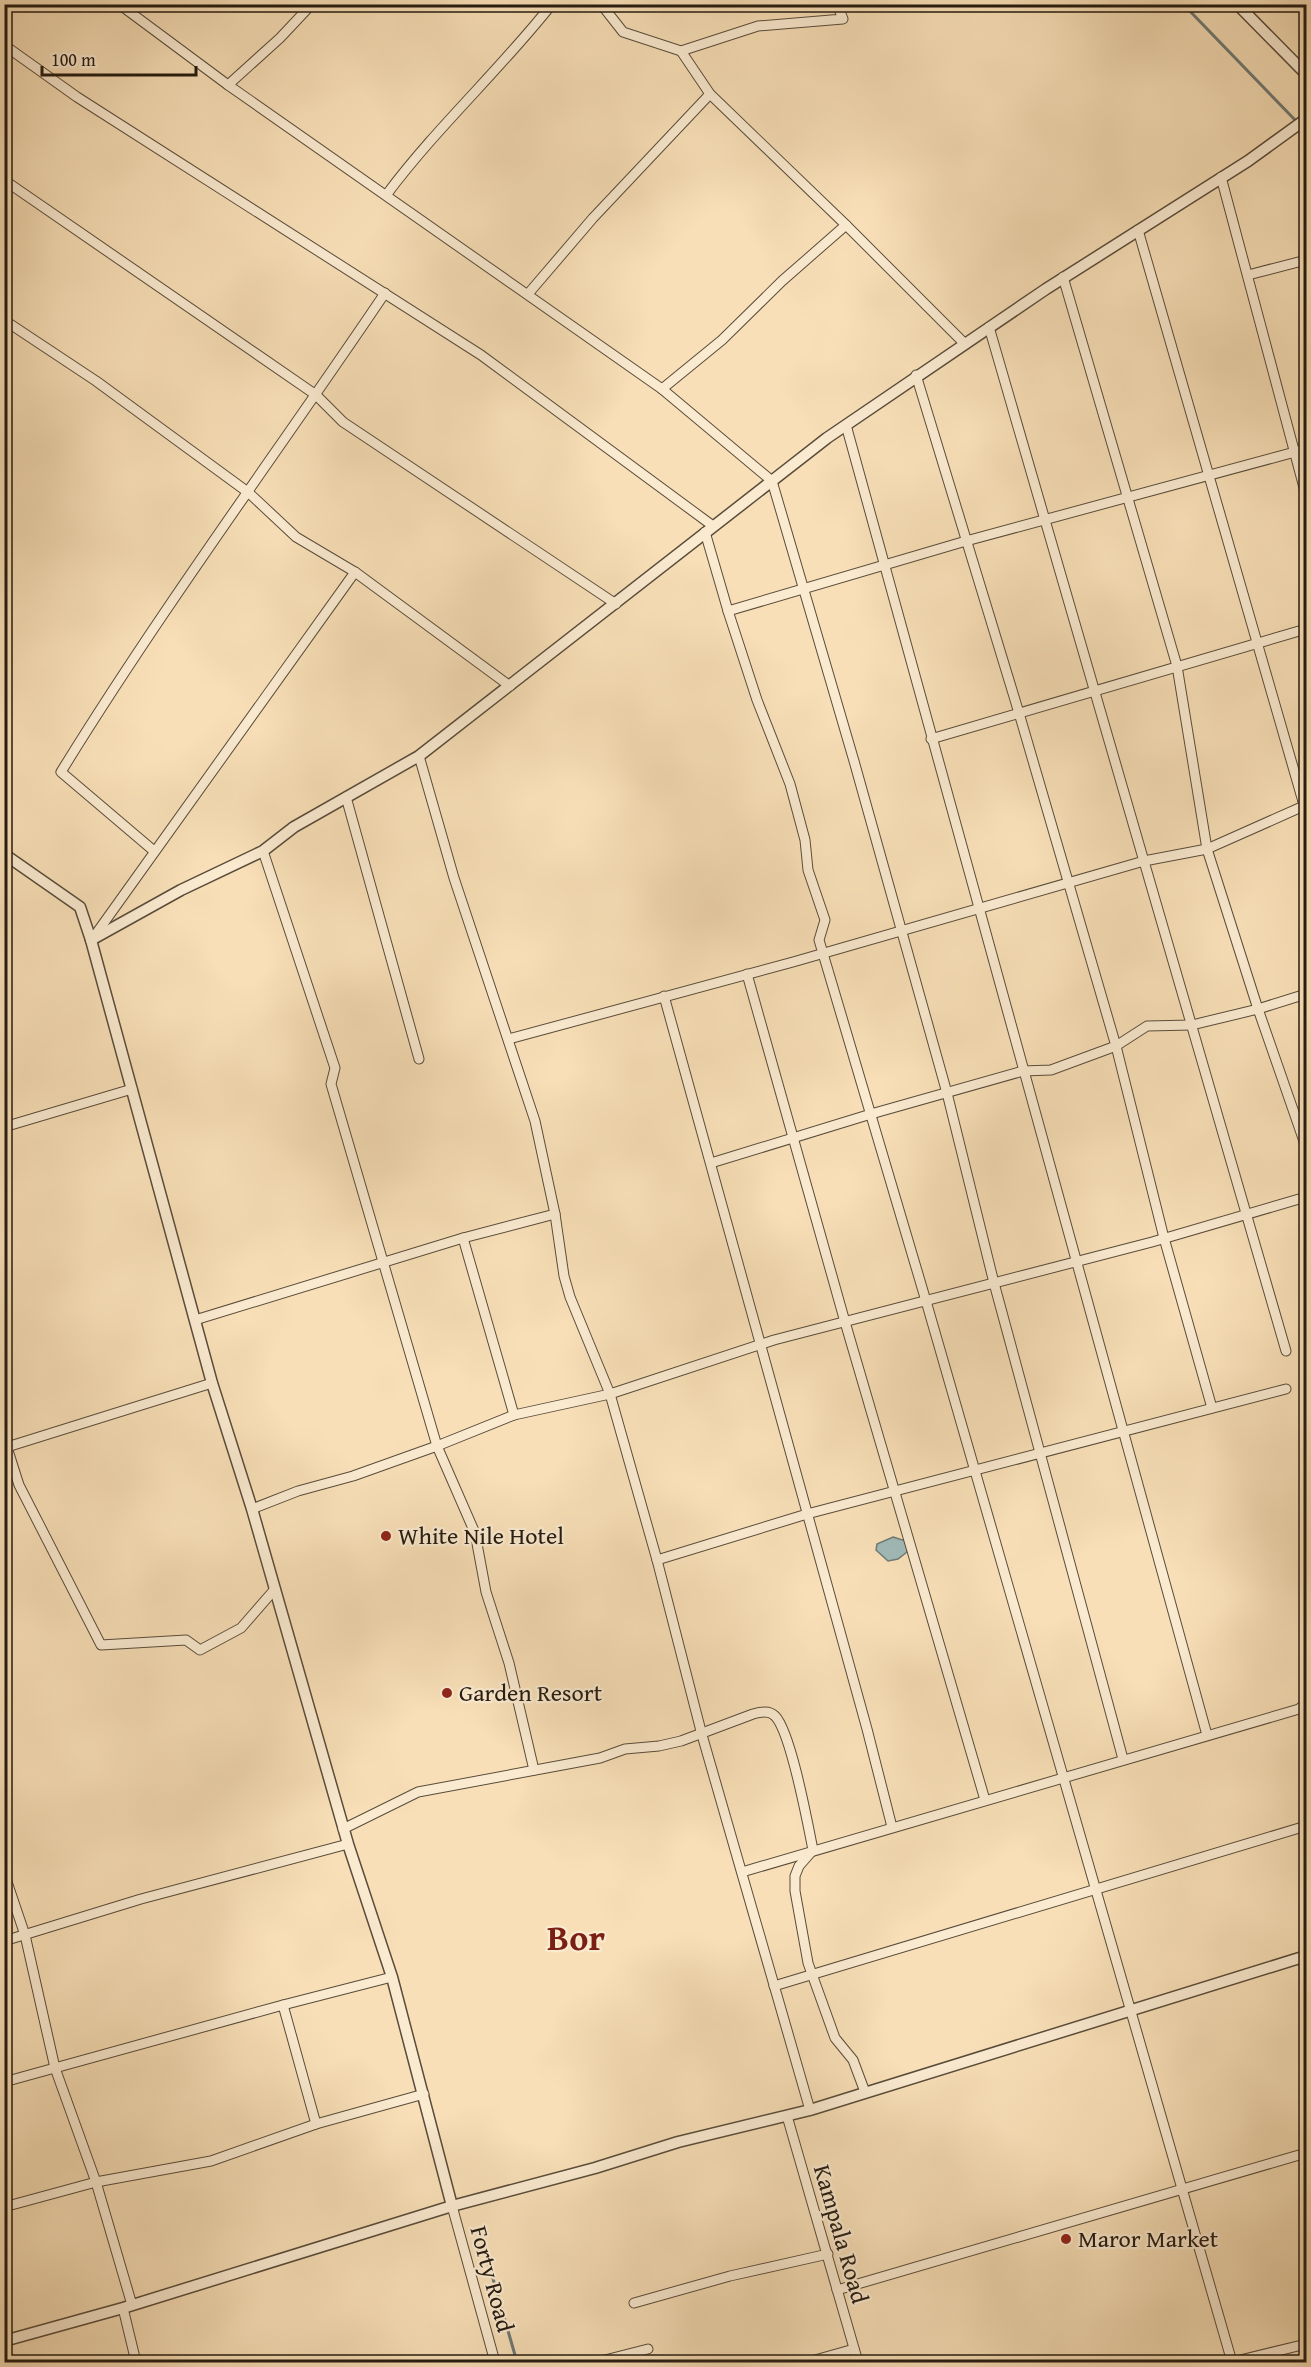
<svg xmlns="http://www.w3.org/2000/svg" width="1311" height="2367" viewBox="0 0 1311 2367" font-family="'Gentium Book Plus',serif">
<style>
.water{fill:#a0bab8;stroke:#6e7a75;stroke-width:1.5}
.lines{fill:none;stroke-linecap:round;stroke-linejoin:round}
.stream{stroke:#6e7a75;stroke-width:3}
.minor-casing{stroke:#594c3a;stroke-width:11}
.tertiary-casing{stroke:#594c3a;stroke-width:13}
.minor{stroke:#faead0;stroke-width:9}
.tertiary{stroke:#faead0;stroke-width:10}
.poi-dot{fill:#8f2418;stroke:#faead0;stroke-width:2}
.labels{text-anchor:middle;stroke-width:4.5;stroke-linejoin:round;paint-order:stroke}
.poi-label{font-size:24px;fill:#241b10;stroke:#faead0;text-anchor:start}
.street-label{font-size:24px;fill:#241b10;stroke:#faead0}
.town-label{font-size:36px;font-weight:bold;fill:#7a1f14;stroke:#faead0}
</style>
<rect width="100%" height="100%" fill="#f8dfb7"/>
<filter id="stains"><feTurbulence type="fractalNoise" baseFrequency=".00333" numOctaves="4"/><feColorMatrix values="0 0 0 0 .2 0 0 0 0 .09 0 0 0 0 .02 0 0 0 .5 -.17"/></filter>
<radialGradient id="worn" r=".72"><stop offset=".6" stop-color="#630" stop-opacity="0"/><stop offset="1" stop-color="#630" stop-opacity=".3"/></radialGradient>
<polygon class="water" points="893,1537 906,1541 907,1552 898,1559 888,1561 876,1550 877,1544"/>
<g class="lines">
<g class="stream">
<polyline points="1183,4 1297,122"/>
<polyline points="1301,127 1306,135"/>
<polyline points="485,2251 517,2362"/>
</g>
<g class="minor-casing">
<g id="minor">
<polyline points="119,4 228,85 662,389 772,481 854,761 947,1093 994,1283 1123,1759"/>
<polyline points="601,4 623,32 681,51 710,94 846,225 964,343"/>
<polyline points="4,45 77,97 481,355 713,526"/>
<polyline points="681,51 758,26 843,19 837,4"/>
<polyline points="228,85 280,38 312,4"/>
<polyline points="1221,177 1306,495"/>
<polyline points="4,180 316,395 343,422 616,604"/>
<path d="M387 194C437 127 500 70 552 4"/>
<polyline points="1138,230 1306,812"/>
<polyline points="1248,275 1306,260"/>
<polyline points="1063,277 1177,666 1207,849 1258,1009 1306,1147"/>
<polyline points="528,294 593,218 710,94"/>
<polyline points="4,320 96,381 249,493 296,537 355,572 510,686"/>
<polyline points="989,327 1286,1351"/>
<polyline points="916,375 1019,713 1116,1046 1164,1238 1212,1408"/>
<polyline points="662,389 722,340 782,281 846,225"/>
<polyline points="846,425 1207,1735"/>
<polyline points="705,532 728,611 757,700 790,784 805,840 808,870 825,920 819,940 926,1301 1232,2362 1306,2344"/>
<polyline points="728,611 966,541 1306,449"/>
<polyline points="931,739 1306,629"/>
<polyline points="419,756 454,878 535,1121 555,1214 564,1276 570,1297 610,1394 657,1560 702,1735 810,2110"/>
<polyline points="346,797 419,1059"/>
<path d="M154 851 61 772C162 608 277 453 385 293"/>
<polyline points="263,851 335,1068 331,1084 437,1446 475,1533 486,1592 509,1663 534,1770"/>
<polyline points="93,938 355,572"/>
<polyline points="747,974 845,1322 985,1800"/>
<polyline points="664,996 867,1729 892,1827"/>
<polyline points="509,1039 793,962 1144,861 1207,849 1306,805"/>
<polyline points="4,1127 132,1089"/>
<polyline points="711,1163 871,1114 1023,1071 1051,1070 1116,1046 1147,1026 1192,1025 1258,1009 1306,994"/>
<polyline points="463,1238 514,1415"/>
<polyline points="195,1320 463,1238 555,1214"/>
<polyline points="4,1438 19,1485 101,1645 186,1640 200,1650 241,1628 275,1589"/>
<polyline points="7,1447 212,1383"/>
<polyline points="252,1509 298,1491 353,1476 437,1446 514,1415 610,1394 774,1340 1152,1242 1306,1197"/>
<polyline points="657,1560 807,1514 1286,1389"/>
<path d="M343 1829 418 1792 600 1758 625 1749 659 1746 681 1741 753 1714C761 1712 769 1710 775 1716 791 1732 808 1825 813 1850L799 1866 795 1876V1891L808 1963 835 2038 853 2060 865 2092"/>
<polyline points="742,1872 1299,1709 1306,1703"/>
<polyline points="4,1873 25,1935 55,2068 96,2182 132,2305"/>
<polyline points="4,1941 141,1899 348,1844"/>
<polyline points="1302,1957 1306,1972"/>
<polyline points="774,1986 1306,1826"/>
<polyline points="283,2005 316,2124"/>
<polyline points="4,2082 283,2005 392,1977"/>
<polyline points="787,2116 858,2362"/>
<polyline points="452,2206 495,2362"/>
<polyline points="4,2207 96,2182 211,2161 316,2124 424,2094"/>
<polyline points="837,2290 1306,2153"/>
<polyline points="634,2303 730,2276 828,2254"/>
<polyline points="123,2308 136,2362"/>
<polyline points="597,2362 648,2349"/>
<polyline points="808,2362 854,2349"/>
</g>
</g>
<g class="tertiary-casing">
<g id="tertiary">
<polyline points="1237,4 1306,74"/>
<polyline points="4,854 80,907 91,940 212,1383 252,1509 348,1844 392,1977 452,2206"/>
<polyline points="91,940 181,890 263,851 294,827 419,756 827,438 1046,289 1248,161 1306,119"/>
<polyline points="4,2341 123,2308 452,2206 595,2168 678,2142 810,2110 1306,1956"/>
</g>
</g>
<use href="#minor" class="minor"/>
<use href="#tertiary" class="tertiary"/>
</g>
<g class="poi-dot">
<circle cx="386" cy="1536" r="6"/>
<circle cx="447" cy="1693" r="6"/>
<circle cx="1066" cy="2239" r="6"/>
</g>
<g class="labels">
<g class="poi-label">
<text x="398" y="1544">White Nile Hotel</text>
<text x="459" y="1701">Garden Resort</text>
<text x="1078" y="2247">Maror Market</text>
</g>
<g class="street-label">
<text transform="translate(841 2234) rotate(74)" y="8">Kampala Road</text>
<text transform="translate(492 2279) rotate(75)" y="8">Forty Road</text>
</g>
<g class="town-label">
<text x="576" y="1950">Bor</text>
</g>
</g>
<rect width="1311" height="2367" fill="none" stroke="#f8dfb7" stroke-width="24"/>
<rect x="6" y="6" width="1299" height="2355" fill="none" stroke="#241b10" stroke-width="3"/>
<rect x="12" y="12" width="1287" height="2343" fill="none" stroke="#241b10" stroke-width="1.5"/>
<path d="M42 66v9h154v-9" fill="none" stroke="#241b10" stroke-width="3"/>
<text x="51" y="66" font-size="18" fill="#241b10" stroke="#faead0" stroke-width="4.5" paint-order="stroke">100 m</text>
<rect width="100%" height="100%" filter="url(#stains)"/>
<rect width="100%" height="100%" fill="url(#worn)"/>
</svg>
